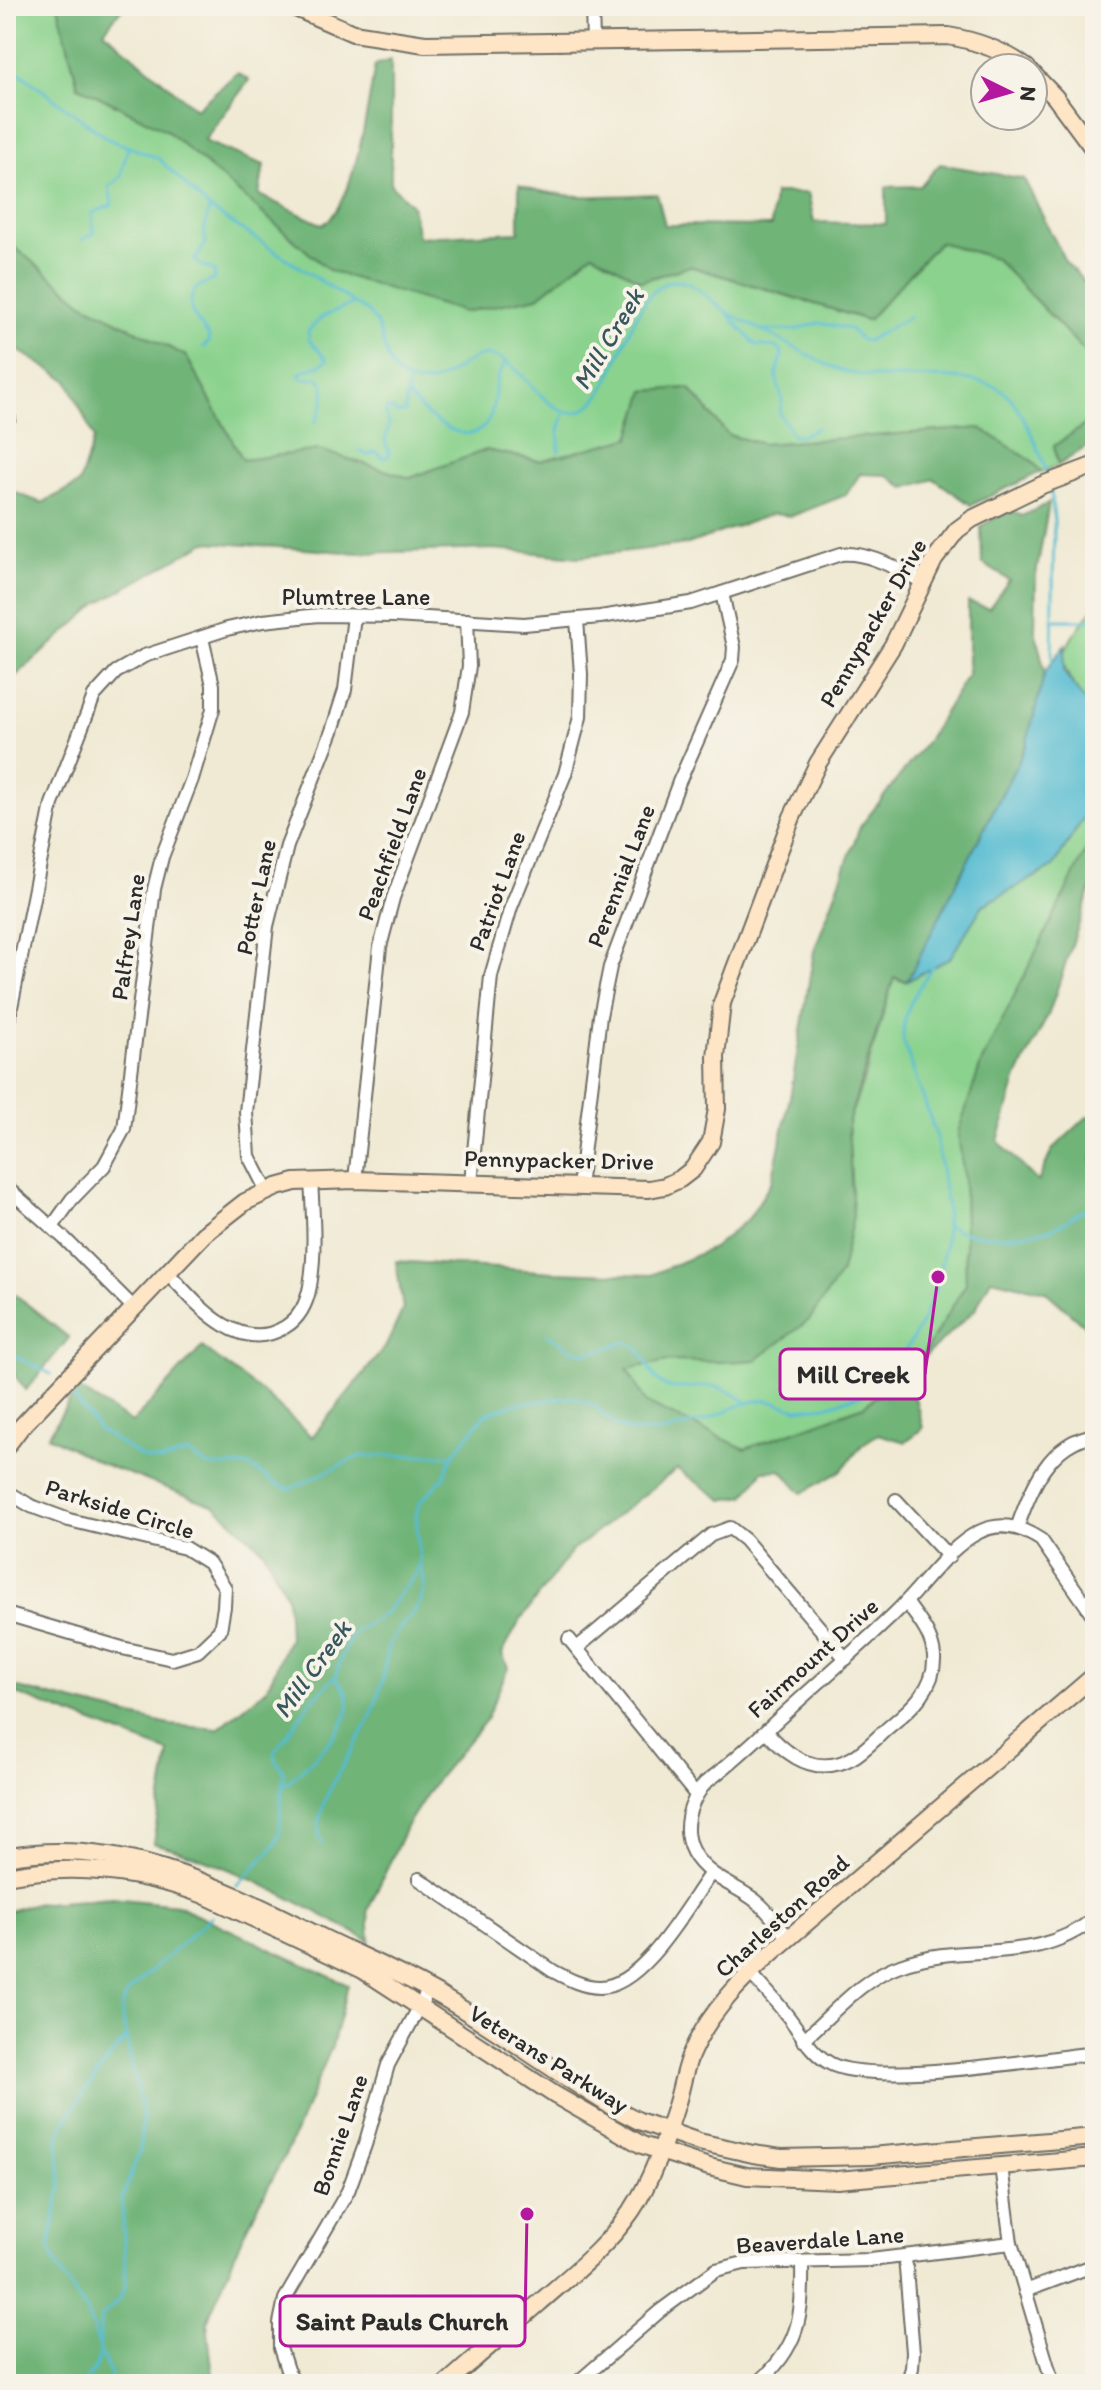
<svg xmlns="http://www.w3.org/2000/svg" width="1101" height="2390" viewBox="0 0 1101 2390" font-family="Itim,sans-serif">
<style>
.green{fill:#8ad28d;stroke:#5a7e5c;stroke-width:2}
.forest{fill:#6fb478;stroke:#4d7052;stroke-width:2}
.water{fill:#54bcd1;stroke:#40747e;stroke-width:2}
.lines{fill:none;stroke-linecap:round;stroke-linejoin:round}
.stream{stroke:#54bcd1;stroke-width:3}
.street-casing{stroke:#706e66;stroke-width:16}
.secondary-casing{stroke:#706e66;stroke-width:20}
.street{stroke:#fff;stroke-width:12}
.secondary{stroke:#fde5c5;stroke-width:16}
.labels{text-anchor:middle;stroke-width:8;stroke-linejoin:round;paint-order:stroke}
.street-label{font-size:24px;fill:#2b2b2b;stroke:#f7f3e8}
.water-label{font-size:26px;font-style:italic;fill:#37565d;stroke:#f7f3e8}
.leader{fill:none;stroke:#b5179e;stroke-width:3}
.callout-dot{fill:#b5179e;stroke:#f7f3e8;stroke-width:3}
.callout{fill:#f7f3e8;stroke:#b5179e;stroke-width:3}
.callout-label{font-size:26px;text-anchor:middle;font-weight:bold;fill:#2b2b2b}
</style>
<rect width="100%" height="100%" fill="#f7f3e8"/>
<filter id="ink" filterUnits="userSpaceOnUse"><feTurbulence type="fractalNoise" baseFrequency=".0125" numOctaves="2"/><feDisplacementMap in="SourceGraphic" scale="16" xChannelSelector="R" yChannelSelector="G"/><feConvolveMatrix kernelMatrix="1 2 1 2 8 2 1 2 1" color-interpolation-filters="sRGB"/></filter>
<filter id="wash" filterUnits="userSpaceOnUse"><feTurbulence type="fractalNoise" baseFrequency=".006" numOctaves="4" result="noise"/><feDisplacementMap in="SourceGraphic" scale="32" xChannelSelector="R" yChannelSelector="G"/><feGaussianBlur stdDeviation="1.8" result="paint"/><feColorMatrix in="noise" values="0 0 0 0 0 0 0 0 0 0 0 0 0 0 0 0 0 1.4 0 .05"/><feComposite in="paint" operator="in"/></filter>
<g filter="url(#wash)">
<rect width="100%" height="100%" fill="#f0ead4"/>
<g class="green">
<polygon points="6,6 58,6 78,86 166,130 330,271 538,297 593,253 641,281 689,266 867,320 939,242 995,258 1091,358 1095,375 1095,418 1054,446 1059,465 1041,472 1032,461 980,428 763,444 728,435 689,388 645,391 630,438 540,461 486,450 410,478 319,450 243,460 186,356 84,304 6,240"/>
<path d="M1095 606V716C1055 659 1052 662 1095 606Z"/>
<polygon points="1095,799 1095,832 958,1132 964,1179 966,1284 918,1363 864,1406 745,1449 646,1403 627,1368 668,1361 723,1362 853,1216 848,1123 866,1073 894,976 898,980 907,981 949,958 983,905 1053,867"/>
</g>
<g class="forest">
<path d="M58 6H124L104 31 196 109 237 73 249 80 204 141 264 165 259 195 323 225C356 201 368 105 375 65L391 60V185L412 205 418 237 519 232V185C563 201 611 196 657 194L665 225 771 226 774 193H808L814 222 886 224V187L920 186 940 164 1024 179 1065 261 1095 294V375L1091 358 995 258 939 242 868 320 690 266 641 281 593 253 538 297 464 312 330 271 166 130 78 86Z"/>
<polygon points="6,240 84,304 186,356 243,460 319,450 410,478 486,450 540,461 630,438 645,391 689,388 728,435 763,444 980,428 1032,461 1041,472 971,505 934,479 905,488 887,475 860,474 846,495 792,516 772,514 688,544 579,557 494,549 359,553 206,542 97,604 10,681 6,717 6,489 42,503 79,484 94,438 68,381 6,343"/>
<polygon points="1095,418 1095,441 1059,465 1054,446"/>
<path d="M1049 503 1036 575 1035 630 1045 672 1026 746 907 981 894 977 848 1123 853 1216 841 1273 809 1320 756 1360 723 1362 668 1361 627 1369 646 1403 745 1449 864 1406 908 1371 923 1428 905 1442 878 1434 863 1444 841 1471 802 1493 781 1470 763 1471 745 1496 723 1500 677 1469 572 1551 521 1619 502 1653 508 1668 486 1720 436 1780 407 1825 368 1910 370 1941C300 1903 230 1863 153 1843L169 1752 6 1690V1685L169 1725 218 1729 267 1689 289 1638 287 1597 264 1551 215 1506 100 1463 48 1436 77 1388 132 1423 202 1347 267 1396 312 1437 386 1346 403 1309 396 1261 552 1272 651 1275 713 1248 749 1218 772 1181 791 1092 814 951 860 827 926 742 968 674V602L989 608 1009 580 982 563 981 526 1009 510 1022 516Z"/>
<polygon points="1095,832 1095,876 1049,1013 1017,1077 998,1141 1038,1182 1052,1150 1088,1116 1095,1117 1095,1154 1092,1160 1095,1164 1095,1335 1045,1291 991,1279 975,1310 918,1363 966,1284 964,1179 958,1132 982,1061"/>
<polygon points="6,1287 69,1338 26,1390 6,1364"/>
<polygon points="112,1898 177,1905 348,1985 332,2046 290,2145 242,2237 207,2322 213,2378 217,2384 6,2384 6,1912 32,1904"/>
</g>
<polygon class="water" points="1065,645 1064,672 1095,716 1095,799 1053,867 983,905 950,958 907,981 1026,746 1045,672"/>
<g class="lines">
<g class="stream">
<path d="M6 63 108 139 158 158 209 208 368 312C389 332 379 371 410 381 450 393 467 343 499 358 523 368 544 410 570 412 619 417 623 287 674 281 680 281 686 282 691 285 704 291 713 303 725 311 740 320 758 328 773 336 793 346 812 358 832 367 882 389 952 365 1000 389 1020 400 1042 456 1048 478"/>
<polyline points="82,240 94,233 92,213 112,205 109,187 120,178 128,147"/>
<polyline points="726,312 756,345 775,347 781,351 782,356 776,376 782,400 780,414 792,434 801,436 817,428"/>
<polyline points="765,330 794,330 819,323 850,329 861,340 867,341 909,317"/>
<path d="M203 347 208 343 209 336C198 322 181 306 197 288 202 283 209 283 215 278L214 270 198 264 195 260 206 243 204 232 209 208"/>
<path d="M407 395C424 415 475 459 491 414 499 391 489 387 506 362"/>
<path d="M315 423C321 409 331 391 319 378L302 379 299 375C306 366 320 369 327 360L309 340 308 331 322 317 354 303"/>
<polyline points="359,451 368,455 376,452 383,458 390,455 385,440 389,424 385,410 389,408 397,413 405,412 408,380"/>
<polyline points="559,451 559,430 565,411"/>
<polyline points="1051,490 1054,520 1052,662"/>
<polyline points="1052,620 1095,620"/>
<path d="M946 1225C973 1241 1020 1237 1050 1229 1067 1224 1077 1209 1095 1208"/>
<path d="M547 1335C557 1338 561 1343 569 1348 587 1359 608 1347 626 1342 646 1346 646 1374 662 1384 680 1394 700 1382 718 1387 728 1390 738 1397 747 1402"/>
<polyline points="6,1344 13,1355 51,1374"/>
<polyline points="71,1394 99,1430 145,1459 160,1461 188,1453 208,1466 250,1466 278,1485 290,1489 360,1456 453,1455"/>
<path d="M282 1788C301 1770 354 1727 348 1699 347 1690 340 1683 335 1677"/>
<path d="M322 1843C305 1808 360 1746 372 1713 377 1700 382 1685 384 1672 386 1663 385 1655 388 1647 400 1617 438 1605 419 1566"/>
<path d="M237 1886 276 1844 280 1829 281 1799 284 1774C281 1762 270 1763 277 1749L312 1700 335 1677 345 1648 355 1632 384 1614 416 1574 420 1563 416 1514 420 1502 443 1478 453 1455 485 1414 515 1404 573 1397 595 1406 617 1426 631 1431 662 1432 706 1420 738 1406 755 1401 766 1400 798 1409 826 1406 864 1394 890 1375 918 1330 935 1291 945 1245 947 1209 936 1135 903 1040C902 1010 917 990 933 966"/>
<polyline points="99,2345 86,2310 58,2269 49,2246 61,2187 58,2138 64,2123 99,2071 126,2037"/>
<polyline points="83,2384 95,2368 100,2353"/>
<polyline points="115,2384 100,2352 100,2323 102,2316 119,2300 126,2285 122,2199 140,2150 143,2116 122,2018 122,2006 127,1993 211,1917"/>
</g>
</g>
</g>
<g filter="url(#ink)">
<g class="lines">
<g class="street-casing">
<g id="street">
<polyline points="592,6 593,43"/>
<polyline points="6,419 9,418"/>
<path d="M6 1032 52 804 94 696 116 672 144 656 227 629 263 621 319 615 395 616 524 624 600 617 691 603 841 554C870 552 897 569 923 582"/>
<polyline points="355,1180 380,947 393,898 462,712 469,666 467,620"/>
<polyline points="471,1183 491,976 511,907 565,774 580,717 581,674 577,620"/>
<polyline points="6,1187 64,1238 133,1307"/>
<polyline points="579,1187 600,1016 610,967 679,782 733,660 734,647 722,593"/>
<polyline points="267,1191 249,1156 246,1112 267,926 287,846 332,731 345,690 354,616"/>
<polyline points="52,1227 72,1199 104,1166 124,1129 154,889 162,857 192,779 213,709 213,685 202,638"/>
<path d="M167 1272C196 1303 238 1356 285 1327 300 1318 307 1303 310 1286 316 1252 313 1215 311 1181"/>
<polyline points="6,1491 31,1506 69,1520 185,1548 209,1563 225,1588 224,1607 220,1630 198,1651 172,1659 122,1648 6,1614"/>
<polyline points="896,1500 949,1557"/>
<path d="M1017 1528C1031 1488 1049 1442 1095 1435"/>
<polyline points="569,1639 696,1795"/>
<polyline points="577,1648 711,1535 730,1528 745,1540 846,1659"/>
<path d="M766 1731C788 1757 817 1777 852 1758 866 1750 877 1737 890 1726 912 1708 936 1687 934 1656 932 1634 918 1619 906 1602"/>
<path d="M419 1879 553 1971C568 1979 583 1987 600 1987 643 1987 687 1906 711 1873"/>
<path d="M789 1939C779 1926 769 1911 756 1901 745 1892 731 1886 719 1878 679 1853 679 1817 705 1783 728 1766 749 1746 770 1727 811 1688 855 1652 896 1612 921 1588 948 1547 979 1532 1001 1521 1022 1527 1041 1540L1095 1618"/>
<path d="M750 1973C762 1986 775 2000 786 2014 801 2032 810 2053 831 2064 873 2086 1042 2059 1095 2053"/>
<path d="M803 2040C833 2014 862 1978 900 1965 968 1940 1032 1968 1095 1918"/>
<polyline points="1001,2166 1011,2243 1053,2384"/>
<polyline points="905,2257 913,2352 912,2368 907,2384"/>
<polyline points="1025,2291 1095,2265"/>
<polyline points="295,2384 287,2370 280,2348 280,2323 285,2299 348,2191 365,2145 388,2065 429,1989"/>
<polyline points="576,2384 660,2311 716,2270 744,2263 871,2260 1011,2243"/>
<path d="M757 2384C799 2347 803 2317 802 2263"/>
</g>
</g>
<g class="secondary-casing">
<g id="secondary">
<path d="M291 6 353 33 425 44 948 36C978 41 1003 50 1027 68"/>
<polyline points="1033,74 1055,97 1095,151"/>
<polyline points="6,1447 21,1427 204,1234 245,1202 277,1187 295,1182 355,1180 649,1189 665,1186 680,1179 693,1169 711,1142 717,1109 716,1057 722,1003 792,817 818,763 893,645 934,560 957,530 972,519 1042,485 1095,465"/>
<path d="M6 1857C115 1836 218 1885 313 1933 357 1955 402 1973 444 1998 503 2033 559 2075 618 2110L639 2121 699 2142 753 2154 781 2158 870 2156 1095 2137"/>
<path d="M6 1876C73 1863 140 1871 204 1895L363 1970 555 2095 642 2145 709 2167 747 2176 837 2180 1095 2158"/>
<path d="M446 2384C476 2357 507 2331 538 2304 572 2274 606 2248 632 2210 652 2180 664 2143 675 2109 681 2092 683 2073 690 2056 708 2013 743 1978 777 1948L1095 1675"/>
</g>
</g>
<use href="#street" class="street"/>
<use href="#secondary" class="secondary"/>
</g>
</g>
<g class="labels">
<g class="street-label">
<text x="356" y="605">Plumtree Lane</text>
<text transform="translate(873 623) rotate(-60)" y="8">Pennypacker Drive</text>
<text transform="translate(392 844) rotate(-70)" y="8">Peachfield Lane</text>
<text transform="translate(621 876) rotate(-69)" y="8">Perennial Lane</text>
<text transform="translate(497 891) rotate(-70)" y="8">Patriot Lane</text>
<text transform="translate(256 897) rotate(-78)" y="8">Potter Lane</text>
<text transform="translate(128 937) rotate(-82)" y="8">Palfrey Lane</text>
<text transform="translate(559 1160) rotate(1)" y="8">Pennypacker Drive</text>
<text transform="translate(120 1509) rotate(17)" y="8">Parkside Circle</text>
<text transform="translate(813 1658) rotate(-42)" y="8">Fairmount Drive</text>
<text transform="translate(782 1916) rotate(-42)" y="8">Charleston Road</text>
<text transform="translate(549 2059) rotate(32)" y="8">Veterans Parkway</text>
<text transform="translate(340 2135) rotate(-71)" y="8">Bonnie Lane</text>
<text transform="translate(820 2240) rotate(-4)" y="8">Beaverdale Lane</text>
</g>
<g class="water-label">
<text transform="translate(608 339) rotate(-59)" y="9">Mill Creek</text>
<text transform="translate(312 1669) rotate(-54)" y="9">Mill Creek</text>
</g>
</g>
<path class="leader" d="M938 1277L925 1374M527 2214L525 2321"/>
<g class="callout-dot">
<circle cx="938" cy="1277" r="8"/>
<circle cx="527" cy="2214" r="8"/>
</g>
<g class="callout">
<rect x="780" y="1349" width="145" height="50" rx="8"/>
<rect x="280" y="2296" width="245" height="50" rx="8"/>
</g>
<g class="callout-label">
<text x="853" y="1383">Mill Creek</text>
<text x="402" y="2330">Saint Pauls Church</text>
</g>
<rect width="1101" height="2390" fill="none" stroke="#f7f3e8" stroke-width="32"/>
<g transform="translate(1009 92) rotate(95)"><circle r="38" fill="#f7f3e8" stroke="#a5a39c" stroke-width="2"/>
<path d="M0-6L14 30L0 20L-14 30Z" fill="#b5179e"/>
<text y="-12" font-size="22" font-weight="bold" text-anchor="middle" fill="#2b2b2b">N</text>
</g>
</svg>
